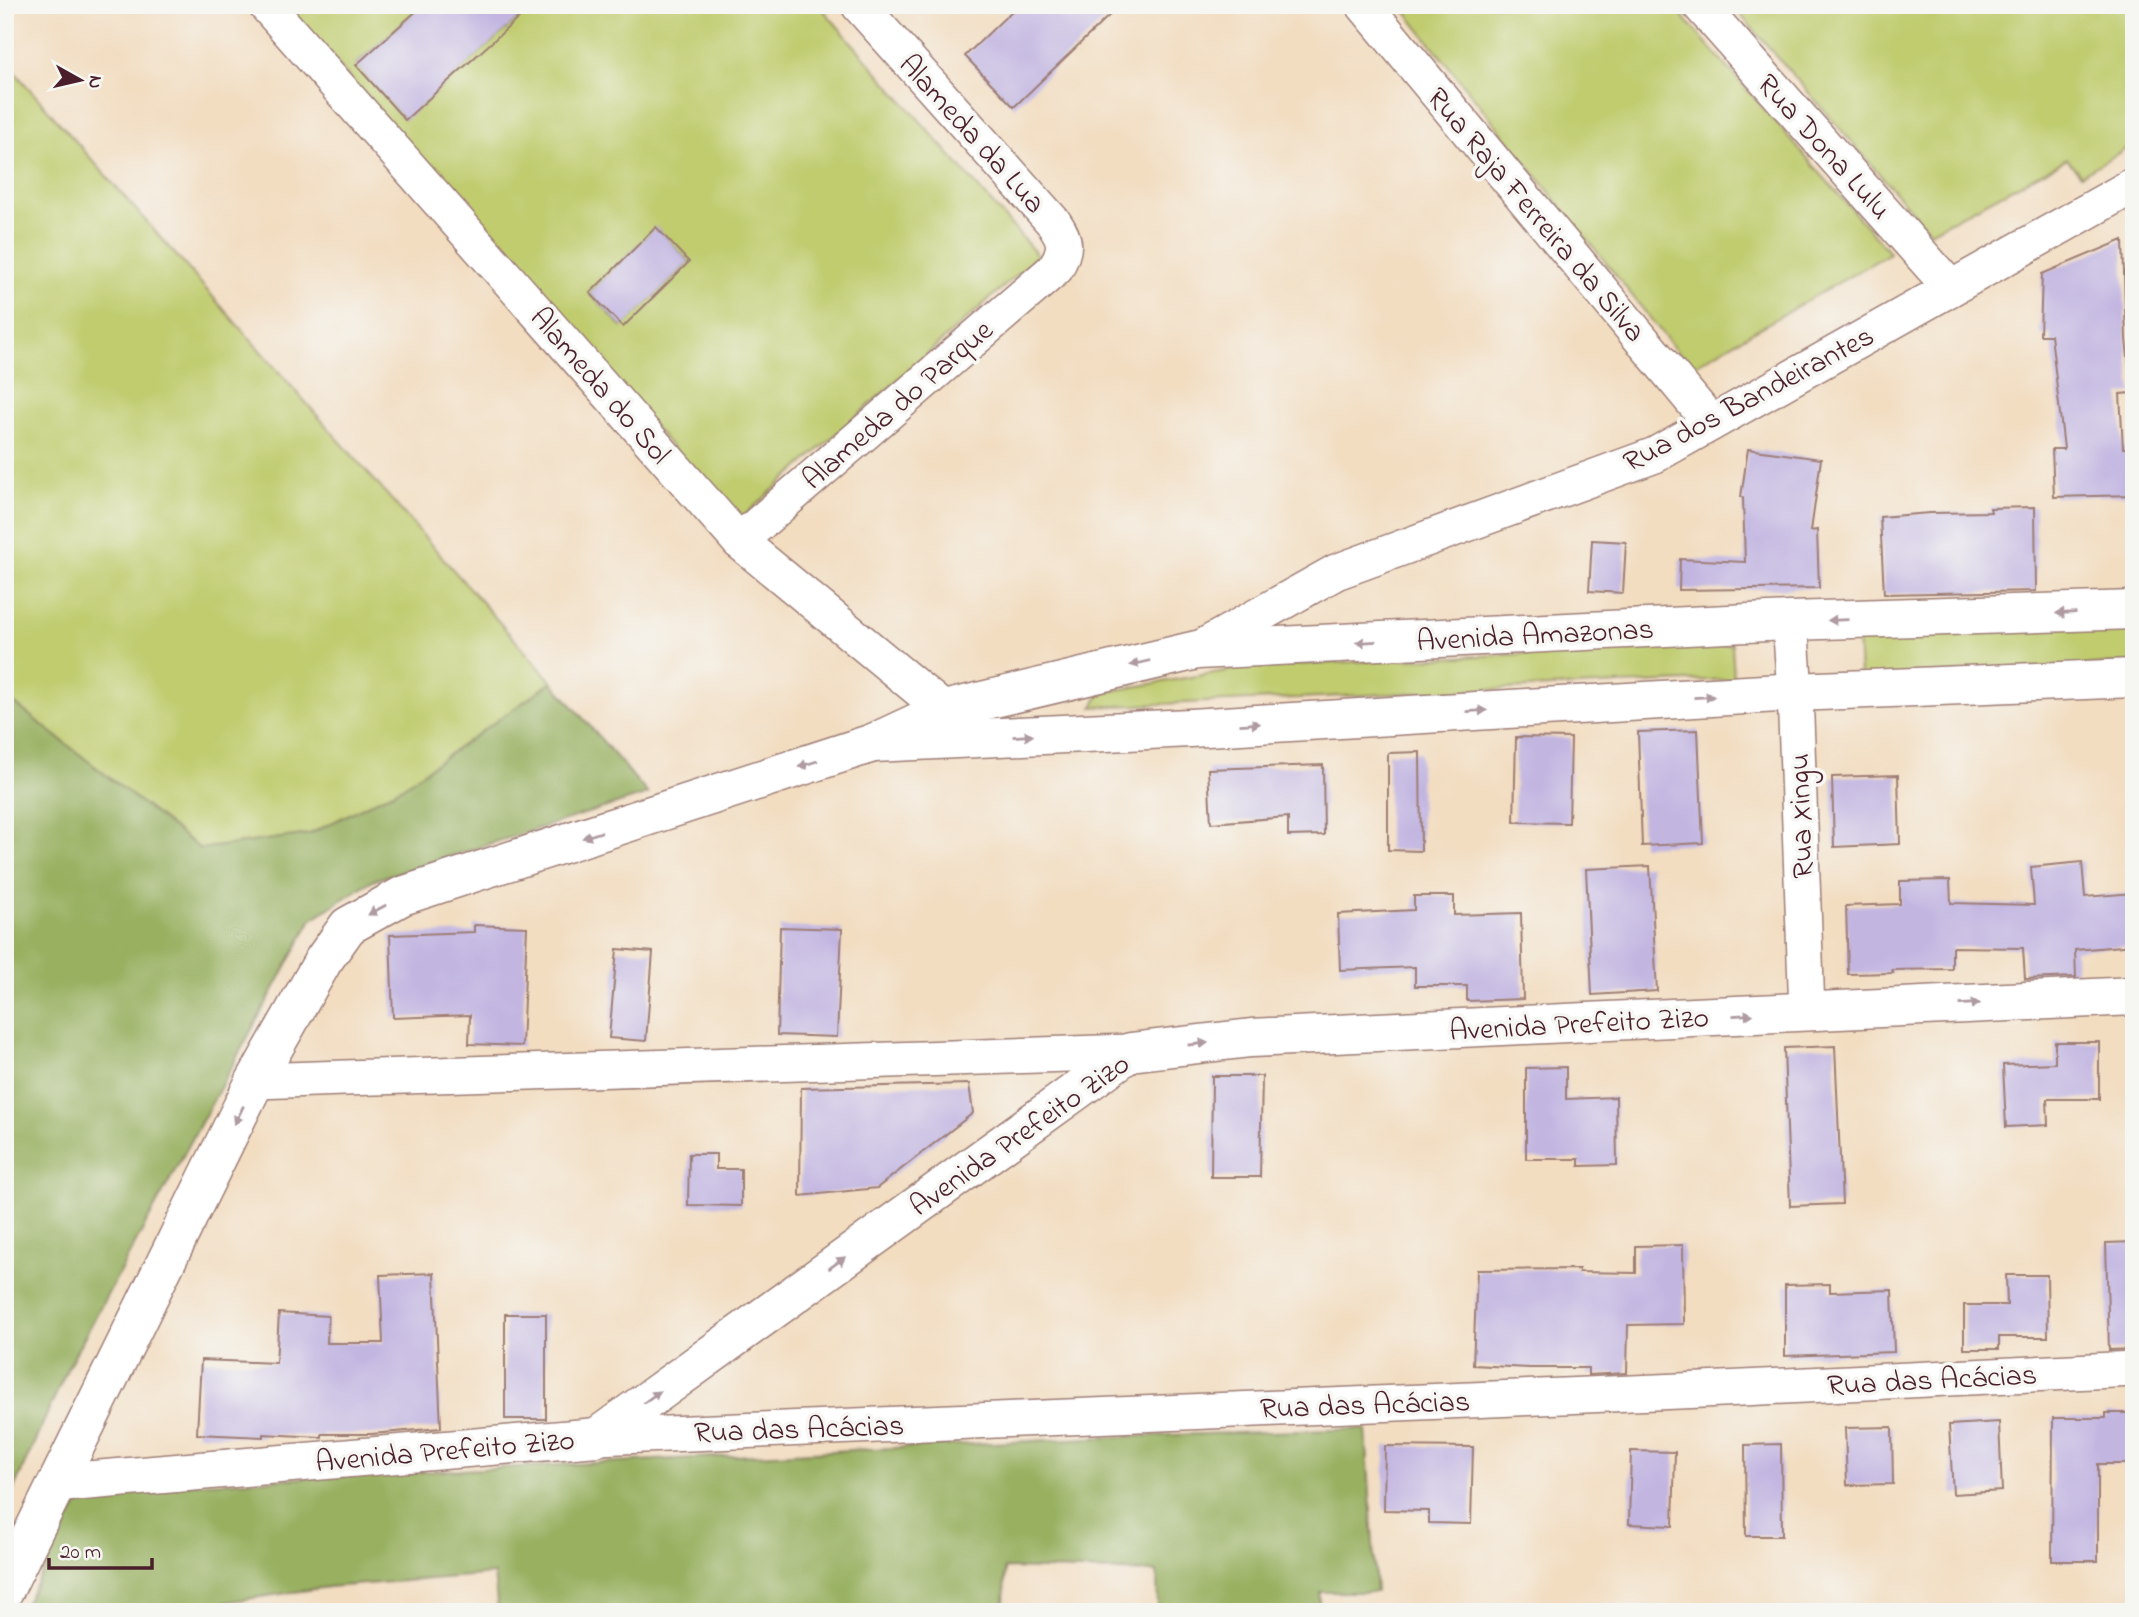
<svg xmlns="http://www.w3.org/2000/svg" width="2139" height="1617" viewBox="0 0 2139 1617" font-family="'Indie Flower',sans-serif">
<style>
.green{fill:#c0cc6e;stroke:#85764c;stroke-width:2;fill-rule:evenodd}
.forest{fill:#98b061;stroke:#716846;stroke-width:2}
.building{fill:#c2b6e1}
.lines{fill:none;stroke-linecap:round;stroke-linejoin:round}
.minor-casing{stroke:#9e7e76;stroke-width:38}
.tertiary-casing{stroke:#9e7e76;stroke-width:41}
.secondary-casing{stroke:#9e7e76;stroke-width:41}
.minor{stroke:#fff;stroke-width:35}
.tertiary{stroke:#fff;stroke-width:38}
.secondary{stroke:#fff;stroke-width:38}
.oneway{fill:#ae9aa0}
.labels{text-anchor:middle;stroke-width:7;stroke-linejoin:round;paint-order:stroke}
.street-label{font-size:30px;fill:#4a1f2b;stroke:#f6f6f2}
</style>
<rect width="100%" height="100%" fill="#f6f6f2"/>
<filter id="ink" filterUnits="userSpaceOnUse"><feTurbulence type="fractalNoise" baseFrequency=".0143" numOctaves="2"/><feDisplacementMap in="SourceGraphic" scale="14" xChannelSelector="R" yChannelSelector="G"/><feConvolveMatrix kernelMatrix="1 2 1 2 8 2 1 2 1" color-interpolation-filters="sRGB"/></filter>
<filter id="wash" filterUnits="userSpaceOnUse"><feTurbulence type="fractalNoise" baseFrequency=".00686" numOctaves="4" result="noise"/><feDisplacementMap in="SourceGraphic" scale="28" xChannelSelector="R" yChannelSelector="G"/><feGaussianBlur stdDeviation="1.57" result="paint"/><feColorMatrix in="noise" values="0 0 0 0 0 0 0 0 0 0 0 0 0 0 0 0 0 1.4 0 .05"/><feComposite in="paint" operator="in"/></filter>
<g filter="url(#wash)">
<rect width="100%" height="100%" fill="#f2ddc1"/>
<g class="green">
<path d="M286 5H423L356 64 405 119 533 5H819L1038 256 737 522ZM656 228 689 262 622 327 590 293Z"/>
<polygon points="1400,5 1673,5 1890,253 1690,368"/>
<polygon points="1732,5 2134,5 2134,144 2081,175 2067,159 1930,232"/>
<polygon points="5,61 552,682 401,788 310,834 200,849 5,696"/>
<polygon points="2134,623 2134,663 1860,678 1858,636"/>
<polygon points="1732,644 1734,679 1093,707 1100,693 1248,667"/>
</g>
<g class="forest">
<polygon points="552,682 648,794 371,881 312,919 69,1365 5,1508 5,696 200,849 310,834 401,788"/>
<polygon points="1366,1429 1376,1592 1320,1592 1318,1612 1158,1612 1157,1572 1005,1568 1004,1612 498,1612 494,1574 328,1587 179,1609 179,1612 21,1612 86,1489 1109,1437"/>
</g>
<g id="blocks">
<g class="building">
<polygon points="423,5 533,5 405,120 356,65"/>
<polygon points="1018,5 1120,5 1014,107 965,56"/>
<polygon points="656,227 689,262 623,327 590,293"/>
<polygon points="2123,240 2126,339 2132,393 2120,394 2123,448 2134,448 2134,495 2054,497 2052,449 2064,449 2051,335 2040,335 2042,274"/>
<polygon points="1748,449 1821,459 1811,531 1817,530 1819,588 1679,590 1680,559 1745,562 1743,498 1741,497"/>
<polygon points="2035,507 2036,591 1884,594 1880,517 1930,513 1991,512 1990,508"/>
<polygon points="1592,540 1626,542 1623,593 1589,591"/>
<polygon points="1698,730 1703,843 1642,846 1638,732"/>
<polygon points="1516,737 1571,738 1569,823 1514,822"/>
<polygon points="1420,752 1421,851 1388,850 1388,753"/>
<polygon points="1323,765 1324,835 1288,836 1288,817 1211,823 1208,769"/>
<polygon points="1898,775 1900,844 1834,847 1832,777"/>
<polygon points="2082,862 2085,897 2134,893 2134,945 2075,950 2076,977 2025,979 2023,948 1952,947 1952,969 1892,970 1893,973 1848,974 1846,906 1900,904 1900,881 1950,880 1951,903 2034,905 2031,867"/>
<polygon points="1650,866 1657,991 1592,995 1586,869"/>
<polygon points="1414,896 1454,896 1454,915 1521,913 1523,999 1467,1001 1467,986 1415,986 1415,967 1340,970 1338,914 1414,910"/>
<polygon points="474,925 527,927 522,1046 469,1044 470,1015 393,1018 390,935 474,932"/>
<polygon points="780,927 842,929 837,1037 777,1035"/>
<polygon points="617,949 653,952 646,1041 609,1038"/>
<polygon points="2055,1042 2099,1042 2099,1099 2047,1099 2048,1125 2006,1127 2003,1065 2055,1063"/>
<polygon points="1835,1046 1842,1204 1790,1206 1784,1048"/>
<polygon points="1566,1067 1566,1099 1616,1097 1617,1165 1579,1166 1579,1159 1526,1159 1526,1068"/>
<polygon points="1212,1076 1262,1076 1260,1177 1211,1177"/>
<polygon points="969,1084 973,1113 877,1188 800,1196 801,1088"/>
<polygon points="689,1154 716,1154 716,1169 741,1169 741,1206 688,1205"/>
<polygon points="2134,1242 2134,1349 2109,1350 2106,1243"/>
<polygon points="1683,1245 1684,1324 1628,1325 1627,1373 1588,1375 1588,1368 1529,1368 1473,1365 1477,1270 1579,1269 1579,1272 1636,1273 1636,1246"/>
<polygon points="434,1273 441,1428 371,1434 322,1434 322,1437 263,1434 263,1437 197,1434 201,1360 276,1363 279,1313 328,1316 327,1343 383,1343 380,1275"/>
<polygon points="2006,1275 2047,1275 2048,1337 1999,1337 1999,1349 1964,1349 1964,1305 2007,1305"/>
<polygon points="1830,1284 1830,1292 1892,1290 1894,1352 1785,1356 1785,1285"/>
<rect x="505" y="1314" width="41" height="105"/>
<polygon points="2106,1413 2134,1413 2134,1464 2098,1464 2098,1561 2052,1561 2053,1418 2106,1418"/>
<polygon points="1999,1422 2002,1491 1953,1494 1949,1425"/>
<polygon points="1892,1427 1893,1484 1847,1485 1845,1428"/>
<polygon points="1781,1444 1782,1536 1746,1536 1745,1445"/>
<polygon points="1385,1446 1473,1447 1471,1524 1429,1523 1429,1511 1384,1510"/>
<polygon points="1631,1451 1675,1452 1673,1526 1629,1524"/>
</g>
</g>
</g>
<g filter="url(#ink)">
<use href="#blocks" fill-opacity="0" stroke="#9e7e76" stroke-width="2"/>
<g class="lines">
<g class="minor-casing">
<g id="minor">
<polyline points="266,5 739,541 944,710 952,734"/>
<polyline points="1364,5 1711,423"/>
<polyline points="1700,5 1950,287"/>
<path d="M739 541 1056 268C1066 247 1067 242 1054 223L859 5"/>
<polyline points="1790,621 1795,692 1807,1011"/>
<polyline points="1197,650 1336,572 1655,455 2134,185"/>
<polyline points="255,1081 1130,1052"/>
<polyline points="597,1437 1702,1390 2134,1369"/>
</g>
</g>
<g class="tertiary-casing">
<polyline id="tertiary" points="873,743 1190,728 1795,692 2134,678"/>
</g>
<g class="secondary-casing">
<g id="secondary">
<polyline points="59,1483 597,1437 1130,1052 1251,1038 2134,996"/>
<polyline points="5,1589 255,1081 323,961 348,926 402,896 873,743 944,710 1197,650 1790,621 2134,610"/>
</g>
</g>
<use href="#minor" class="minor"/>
<use href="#tertiary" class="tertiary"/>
<use href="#secondary" class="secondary"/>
</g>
<defs><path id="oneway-solid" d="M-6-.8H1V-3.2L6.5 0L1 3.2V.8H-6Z" transform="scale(1.75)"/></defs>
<g class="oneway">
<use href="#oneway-solid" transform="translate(2066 613) rotate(178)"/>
<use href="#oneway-solid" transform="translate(1838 620) rotate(178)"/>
<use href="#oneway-solid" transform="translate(1366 642) rotate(177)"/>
<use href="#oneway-solid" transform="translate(1140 663) rotate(167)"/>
<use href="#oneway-solid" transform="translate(1704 697) rotate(-3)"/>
<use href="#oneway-solid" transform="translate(1477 711) rotate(-3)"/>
<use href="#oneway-solid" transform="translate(1250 724) rotate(-3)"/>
<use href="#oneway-solid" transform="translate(1023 736) rotate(-3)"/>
<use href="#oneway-solid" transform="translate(808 764) rotate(162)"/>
<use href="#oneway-solid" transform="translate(592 835) rotate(162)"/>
<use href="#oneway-solid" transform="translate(377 910) rotate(151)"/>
<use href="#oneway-solid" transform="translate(1970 1004) rotate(-3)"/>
<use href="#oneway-solid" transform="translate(1743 1015) rotate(-3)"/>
<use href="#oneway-solid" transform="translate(1198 1044) rotate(-6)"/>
<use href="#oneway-solid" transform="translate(239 1115) rotate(116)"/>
<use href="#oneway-solid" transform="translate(837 1263) rotate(-36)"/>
<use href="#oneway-solid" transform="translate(652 1397) rotate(-36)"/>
</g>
</g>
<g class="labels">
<g class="street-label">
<text transform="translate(973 133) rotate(48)" y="10">Alameda da Lua</text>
<text transform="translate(1825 146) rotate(48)" y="10">Rua Dona Lulu</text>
<text transform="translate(1537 214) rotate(50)" y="10">Rua Raja Ferreira da Silva</text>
<text transform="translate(601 385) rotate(49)" y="10">Alameda do Sol</text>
<text transform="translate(1748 398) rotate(-28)" y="10">Rua dos Bandeirantes</text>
<text transform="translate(897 404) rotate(-41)" y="10">Alameda do Parque</text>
<text transform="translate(1535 634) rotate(-3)" y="10">Avenida Amazonas</text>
<text transform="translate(1800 816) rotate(-92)" y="10">Rua Xingu</text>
<text transform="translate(1579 1023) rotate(-3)" y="10">Avenida Prefeito Zizo</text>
<text transform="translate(1019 1134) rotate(-35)" y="10">Avenida Prefeito Zizo</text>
<text transform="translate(1932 1379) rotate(-3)" y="10">Rua das Acácias</text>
<text transform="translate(1365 1404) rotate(-2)" y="10">Rua das Acácias</text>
<text transform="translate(799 1428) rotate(-2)" y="10">Rua das Acácias</text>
<text transform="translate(445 1450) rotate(-5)" y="10">Avenida Prefeito Zizo</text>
</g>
</g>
<rect width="2139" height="1617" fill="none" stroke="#f6f6f2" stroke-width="28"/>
<g transform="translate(80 80) rotate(98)" stroke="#f6f6f2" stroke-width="5" paint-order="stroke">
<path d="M0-5L12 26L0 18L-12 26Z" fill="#4a1f2b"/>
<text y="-10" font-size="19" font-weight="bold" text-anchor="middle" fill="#4a1f2b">N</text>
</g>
<path d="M49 1558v10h103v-10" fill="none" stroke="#4a1f2b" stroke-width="3.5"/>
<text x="60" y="1558" font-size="21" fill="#4a1f2b" stroke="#f6f6f2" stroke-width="5" paint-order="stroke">20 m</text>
</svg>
